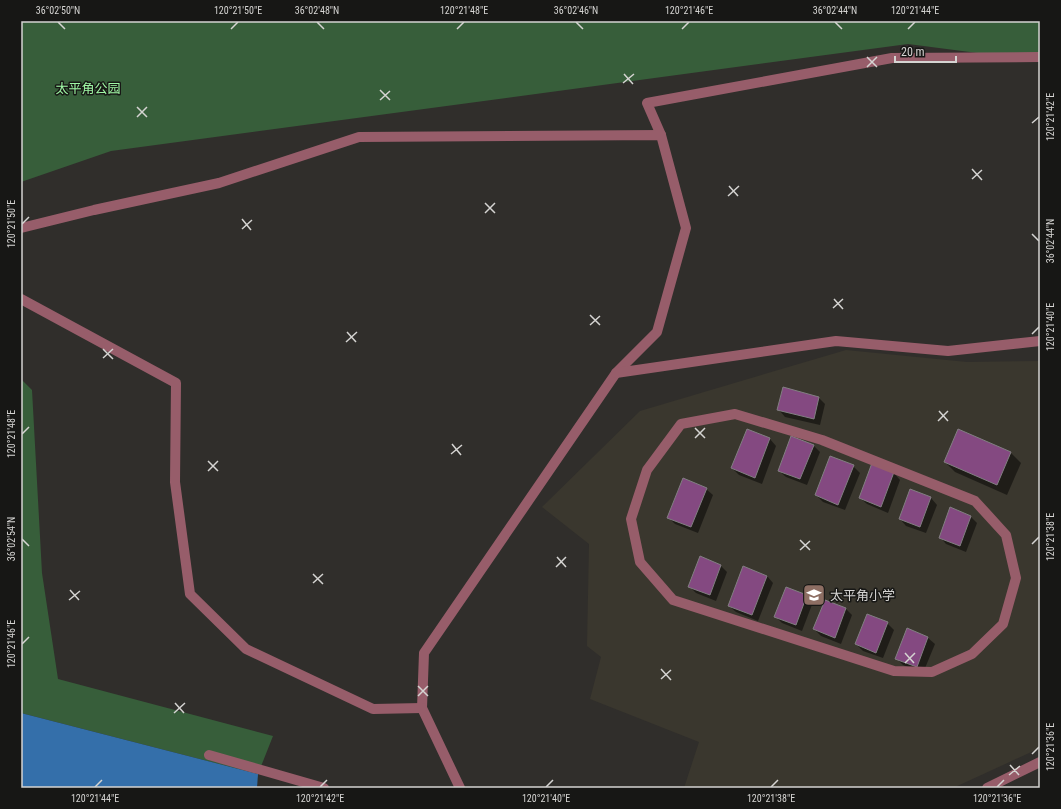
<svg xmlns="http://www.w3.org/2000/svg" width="1061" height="809" viewBox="0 0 1061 809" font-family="'Roboto Condensed','Noto Sans SC',sans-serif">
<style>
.built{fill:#3a372e}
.green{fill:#375e3a}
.water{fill:#346faa}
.shadow{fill:#0007}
.building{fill:#844981;stroke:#827f82}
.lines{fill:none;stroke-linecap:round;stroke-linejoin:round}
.minor{stroke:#975d6a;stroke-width:10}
.ticks{fill:none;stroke:#d5d4d2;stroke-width:1.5}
.labels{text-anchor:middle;stroke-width:3;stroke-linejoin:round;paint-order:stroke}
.park-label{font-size:13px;fill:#9ff7a4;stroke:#171715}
.poi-label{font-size:13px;fill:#d5d4d2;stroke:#171715;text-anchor:start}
.neatline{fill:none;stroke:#d5d4d2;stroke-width:1.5}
.ticks-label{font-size:10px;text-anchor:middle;fill:#d5d4d2}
</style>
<rect width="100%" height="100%" fill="#302e2b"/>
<polygon class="built" points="846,350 967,362 1040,361 1040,748 953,788 684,788 699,742 590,699 601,657 587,646 589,544 542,507 640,411"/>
<g class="green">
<polygon points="21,21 1040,21 1040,61 908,44 111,151 21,182"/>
<polygon points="21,379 32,390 42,573 58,679 273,736 258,774 21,713"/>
</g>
<polygon class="water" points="21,713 258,774 257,788 21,788"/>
<g class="shadow">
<polygon points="819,398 825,404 820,425 785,417 779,410"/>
<polygon points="747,430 770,439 776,446 762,484 739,475 732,468"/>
<polygon points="959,430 1011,453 1021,463 1007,495 955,472 945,462"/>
<polygon points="813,445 820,452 807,485 786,477 779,471"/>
<polygon points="853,466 860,473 845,510 823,502 816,495"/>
<polygon points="894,473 900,480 888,513 867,504 860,498"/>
<polygon points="706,489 713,495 698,533 675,524 669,518"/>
<polygon points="911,490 931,498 937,505 926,533 906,526 900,519"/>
<polygon points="971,517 977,523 966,552 946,544 940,537"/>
<polygon points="721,566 727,572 716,601 696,593 689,586"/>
<polygon points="767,576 773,583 758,621 736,612 729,606"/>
<polygon points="807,596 813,602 802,631 782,623 775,616"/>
<polygon points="846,609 852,615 841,644 821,636 814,629"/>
<polygon points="887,623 894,630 883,658 863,651 856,644"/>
<polygon points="907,630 928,638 935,644 923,673 903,665 896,658"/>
</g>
<g class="building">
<polygon points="783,387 819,397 814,419 777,410"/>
<polygon points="747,429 770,438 755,478 731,468"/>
<polygon points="958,429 1011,452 997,485 944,462"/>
<polygon points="791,436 814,445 800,479 778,471"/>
<polygon points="830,456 854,465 838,505 815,495"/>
<polygon points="872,463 894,472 881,507 859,498"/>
<polygon points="683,478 707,488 691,527 667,518"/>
<polygon points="910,489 931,497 920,527 899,519"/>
<polygon points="950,507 971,516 960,546 939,538"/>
<polygon points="700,556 721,565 710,595 688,587"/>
<polygon points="743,566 767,576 752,615 728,606"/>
<polygon points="786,587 807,595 796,625 774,617"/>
<polygon points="825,600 846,608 835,638 813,629"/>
<polygon points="867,614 888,622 876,653 855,644"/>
<polygon points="907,628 928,637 917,667 895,659"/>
</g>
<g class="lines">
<g class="minor">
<polyline points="661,135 647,103 892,58 1040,57"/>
<polyline points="21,228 94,210 219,183 359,137 661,135 686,228 657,332 616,373 424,653 422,708 460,788"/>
<polyline points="21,299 176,383 175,482 190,594 246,649 373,709 422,708"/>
<polyline points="616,373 836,341 948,351 1040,341"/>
<polygon points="735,414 822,440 975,501 1006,535 1016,578 1003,624 972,654 932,672 894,671 673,600 640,562 631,519 647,470 681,424"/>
<polyline points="209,755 324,788"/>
<polyline points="987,788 1040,762"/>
</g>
</g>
<path class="ticks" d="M58 22 65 29M317 22 324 29M576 22 583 29M835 22 842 29M231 29 238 22M457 29 464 22M682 29 689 22M908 29 915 22M867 57 877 67M867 67 877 57M624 74 633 84M623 83 634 74M380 90 390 100M380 100 390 91M137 107 147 117M137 117 147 107M1032 123 1039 117M972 169 982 180M972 179 982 170M729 186 738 196M728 196 739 186M485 203 495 213M485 213 495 203M242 219 251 230M22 224 29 217M242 229 252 220M1032 234 1039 241M834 299 843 309M833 308 843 299M590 315 600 325M590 325 600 316M347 332 356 342M1032 334 1039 327M346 342 357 332M103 349 113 359M103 358 113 349M939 411 948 421M938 421 948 411M695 428 705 438M22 434 29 427M695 438 705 428M452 444 461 455M451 454 462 445M208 461 218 471M208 471 218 461M22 539 29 546M800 540 810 550M1032 544 1039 537M800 550 810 541M557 557 566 567M556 567 566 557M313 574 323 584M313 583 323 574M70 590 79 600M69 600 80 591M22 644 29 637M905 653 914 663M905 663 915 653M661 669 671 680M661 679 671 670M418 686 428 696M418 696 428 686M175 703 184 713M174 713 185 703M1032 754 1039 747M1010 765 1019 775M1009 775 1020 766M95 787 102 780M320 787 327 780M546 787 553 780M771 787 778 780M997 787 1004 780"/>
<defs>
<g id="school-square" transform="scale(1.15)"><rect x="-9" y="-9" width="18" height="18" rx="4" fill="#8d6e63" stroke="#171715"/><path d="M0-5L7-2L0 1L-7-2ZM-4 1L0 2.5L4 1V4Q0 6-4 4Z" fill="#fff"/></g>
</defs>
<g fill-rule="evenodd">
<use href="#school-square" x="814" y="595"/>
</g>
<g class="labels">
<g class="park-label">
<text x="88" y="93">太平角公园</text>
</g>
<g class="poi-label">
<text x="830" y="600">太平角小学</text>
</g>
</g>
<rect width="1061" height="809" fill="none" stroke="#171715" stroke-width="44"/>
<path d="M895 56v6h61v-6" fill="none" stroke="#d5d4d2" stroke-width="2"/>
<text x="901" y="56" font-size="12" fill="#d5d4d2" stroke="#171715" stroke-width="3" paint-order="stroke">20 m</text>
<rect x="22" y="22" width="1017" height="765" class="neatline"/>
<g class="ticks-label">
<text x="58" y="14">36°02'50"N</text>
<text x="238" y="14">120°21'50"E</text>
<text x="317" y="14">36°02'48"N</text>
<text x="464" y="14">120°21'48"E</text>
<text x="576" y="14">36°02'46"N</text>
<text x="689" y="14">120°21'46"E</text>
<text x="835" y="14">36°02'44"N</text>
<text x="915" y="14">120°21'44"E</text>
<text transform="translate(1050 117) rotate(-90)" y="4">120°21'42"E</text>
<text transform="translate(11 224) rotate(-90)" y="4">120°21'50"E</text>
<text transform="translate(1050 241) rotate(-90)" y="4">36°02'44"N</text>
<text transform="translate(1050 327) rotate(-90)" y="4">120°21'40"E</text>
<text transform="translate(11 434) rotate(-90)" y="4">120°21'48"E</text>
<text transform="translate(1050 537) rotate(-90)" y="4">120°21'38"E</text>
<text transform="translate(11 539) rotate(-90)" y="4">36°02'54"N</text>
<text transform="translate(11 644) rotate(-90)" y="4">120°21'46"E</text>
<text transform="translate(1050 747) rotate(-90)" y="4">120°21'36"E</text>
<text x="95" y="802">120°21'44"E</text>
<text x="320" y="802">120°21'42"E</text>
<text x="546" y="802">120°21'40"E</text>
<text x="771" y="802">120°21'38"E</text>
<text x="997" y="802">120°21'36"E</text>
</g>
</svg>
